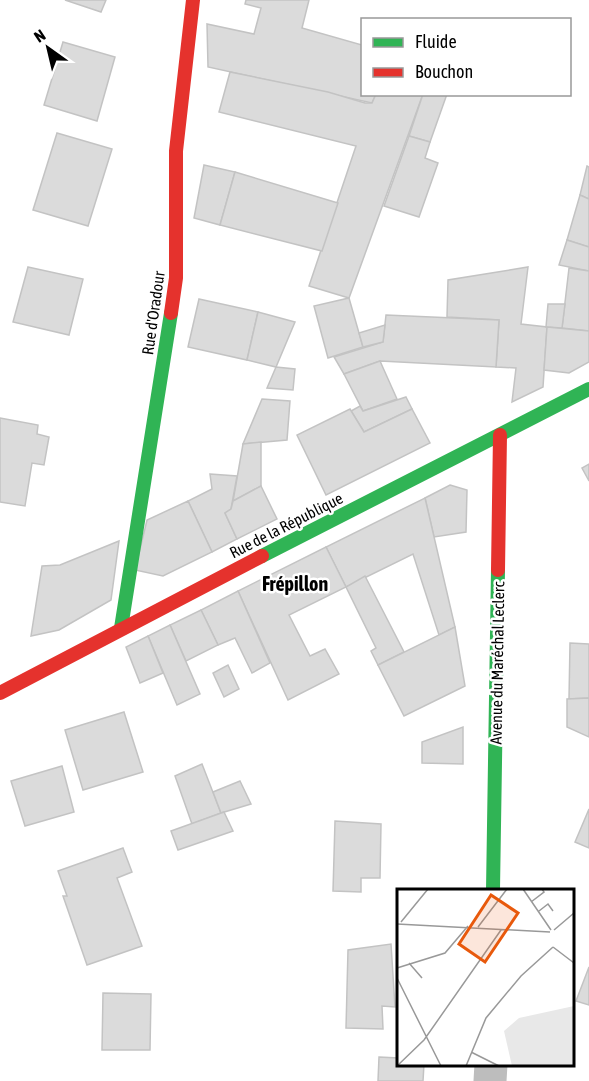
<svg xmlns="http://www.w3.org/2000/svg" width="589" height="1081" viewBox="0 0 589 1081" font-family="'Asap Condensed',sans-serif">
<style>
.building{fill:#dbdbdb;stroke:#c3c3c3;stroke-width:1.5}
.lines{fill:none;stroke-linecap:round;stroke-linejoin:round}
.street{stroke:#bdbdbd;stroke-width:33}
.fast{stroke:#30b455;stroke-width:14}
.jam{stroke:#e5322d;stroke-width:14}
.labels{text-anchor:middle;stroke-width:5;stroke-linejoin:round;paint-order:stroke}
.street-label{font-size:16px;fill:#000;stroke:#fff}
.quarter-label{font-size:20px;font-weight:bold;fill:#000;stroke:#fff}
.inset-road{fill:none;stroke:#999;stroke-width:1.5}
.view{fill:#e8590c;fill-opacity:0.15;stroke:#e8590c;stroke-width:3}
.inset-edge{fill:none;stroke:#000;stroke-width:3}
</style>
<rect width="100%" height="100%" fill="#fff"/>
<g class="building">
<polygon points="65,0 106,0 101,12"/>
<polygon points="246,0 309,0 302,28 362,45 362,94 376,94 372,103 208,67 207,24 254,34 261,8 245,4"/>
<polygon points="63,42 115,57 97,121 44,105"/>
<polygon points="230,72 328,92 365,103 372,103 376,94 423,94 349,298 309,286 356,146 219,112"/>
<polygon points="423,94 447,94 430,142 409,136"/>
<polygon points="57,133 112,149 88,226 33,210"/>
<polygon points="409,136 430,142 425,158 438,163 419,217 384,206"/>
<polygon points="204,165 235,172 220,225 194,218"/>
<polygon points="587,166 589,167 589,199 580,195"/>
<polygon points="235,172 338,203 322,251 220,225"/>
<polygon points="580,195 589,199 589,247 567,240"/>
<polygon points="567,240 589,247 589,271 559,265"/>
<polygon points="28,267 83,279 69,335 13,322"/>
<polygon points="528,267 521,324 547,327 543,387 512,402 516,368 496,367 499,320 447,317 448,280"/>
<polygon points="569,268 589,271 589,331 562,328"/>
<polygon points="349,298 363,347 328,358 314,306"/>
<polygon points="199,299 258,312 247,360 188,347"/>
<polygon points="548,304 565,304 562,328 546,327"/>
<polygon points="258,312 295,322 276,367 247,360"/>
<polygon points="386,315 499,320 496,367 380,361 344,374 334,357 383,342"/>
<polygon points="385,325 383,342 363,347 359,333"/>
<polygon points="547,327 589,331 589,362 569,373 544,370"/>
<polygon points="380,361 397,399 363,411 344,374"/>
<polygon points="276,367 295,369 293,390 267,388"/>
<polygon points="406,397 412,409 364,432 351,411 360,406 363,411"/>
<polygon points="262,399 290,401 287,440 243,444"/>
<polygon points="350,409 364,432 412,409 430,443 326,495 297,435"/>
<polygon points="0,418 38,425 37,434 49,437 44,465 32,463 25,506 0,502"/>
<polygon points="261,442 261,486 233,501 243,444"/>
<polygon points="589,464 589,481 582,468"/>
<polygon points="210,474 237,476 231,509 225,513 237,539 212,552 188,501 212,489"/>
<polygon points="450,485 467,490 466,532 434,537 425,498"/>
<polygon points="261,486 277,519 237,539 225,513 231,509 233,501"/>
<polygon points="425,498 455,627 439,635 413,554 346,587 326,547"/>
<polygon points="188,501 212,552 163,576 135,570 147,520"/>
<polygon points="119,541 111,600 59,630 31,636 42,566 60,565"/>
<polygon points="326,547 346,587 289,615 310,656 325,649 339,674 288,700 238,591"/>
<polygon points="365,576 404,652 378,665 371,651 376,648 346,587"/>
<polygon points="238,591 270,663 252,673 235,638 218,645 201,610"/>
<polygon points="201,610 218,645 186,661 170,625"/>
<polygon points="170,625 200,694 177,705 148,636"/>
<polygon points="455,627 465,686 404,716 378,665"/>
<polygon points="148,636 163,673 140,683 126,647"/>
<polygon points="570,643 589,644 589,698 569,699"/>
<polygon points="228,665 239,689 224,697 213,673"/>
<polygon points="589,698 589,737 567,727 567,699"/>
<polygon points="124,712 143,772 83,790 65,730"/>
<polygon points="463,727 463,764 422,763 422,742"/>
<polygon points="202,764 221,813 192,824 175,776"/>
<polygon points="62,766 74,812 25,826 11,781"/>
<polygon points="240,781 251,804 221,813 213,792"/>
<polygon points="589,809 589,848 575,842"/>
<polygon points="224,812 233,831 178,850 171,831"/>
<polygon points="335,821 381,824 380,878 361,878 361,892 333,891"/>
<polygon points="123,848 132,872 117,878 142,946 87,965 63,896 67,896 58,871"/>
<polygon points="391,944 395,1007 382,1006 383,1029 346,1028 348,950"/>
<polygon points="589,967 589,1005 576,1001"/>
<polygon points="103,993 151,994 150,1050 102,1050"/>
<polygon points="379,1057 398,1058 398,1064 424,1064 423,1081 378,1081"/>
</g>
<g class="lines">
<polyline class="street" points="490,1081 491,1064"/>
<g class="fast">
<polyline points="262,556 589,389"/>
<polyline points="121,628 171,313"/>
<polyline points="493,890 498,570"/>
</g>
<g class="jam">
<polyline points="171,313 176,278 176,151 193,0"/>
<polyline points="498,570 500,435"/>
<polyline points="0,693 262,556"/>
</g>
</g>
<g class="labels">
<g class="street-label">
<text transform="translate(153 313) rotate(-82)" y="6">Rue d'Oradour</text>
<text transform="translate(286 525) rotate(-27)" y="6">Rue de la République</text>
<text transform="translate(497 663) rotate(-89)" y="6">Avenue du Maréchal Leclerc</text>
</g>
<g class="quarter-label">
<text x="295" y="591">Frépillon</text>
</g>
</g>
<g transform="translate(397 889)">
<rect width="177" height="177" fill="#fff"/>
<path d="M177 117V177H115L107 142 122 129Z" fill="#e8e8e8"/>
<path class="inset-road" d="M126 0 154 41M134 13 147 3 145 0M142 22 151 15 156 22M4 33 31 0M0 35 153 43M81 38 110 0M157 41 177 24M156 58 177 74M12 74 25 89M0 79 48 64 71 37M0 89 44 177M74 163 102 177M0 177 27 151 104 41M69 177 89 129 124 87 156 58"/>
<path class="view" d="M94 6 121 24 88 73 62 55Z"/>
<rect width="177" height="177" class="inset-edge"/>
</g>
<rect x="361" y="18" width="210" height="78" fill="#ffffff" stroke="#999999" stroke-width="1.5"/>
<rect x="373" y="38" width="30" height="9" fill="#30b455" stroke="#999999" stroke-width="1.5"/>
<text x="415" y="48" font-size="18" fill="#000000">Fluide</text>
<rect x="373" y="68" width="30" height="9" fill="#e5322d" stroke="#999999" stroke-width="1.5"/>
<text x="415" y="78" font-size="18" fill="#000000">Bouchon</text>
<g transform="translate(48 48) rotate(326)" stroke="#ffffff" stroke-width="4.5" paint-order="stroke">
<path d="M0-4.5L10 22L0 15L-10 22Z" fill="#000000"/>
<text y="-9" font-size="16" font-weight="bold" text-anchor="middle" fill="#000000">N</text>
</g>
</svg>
